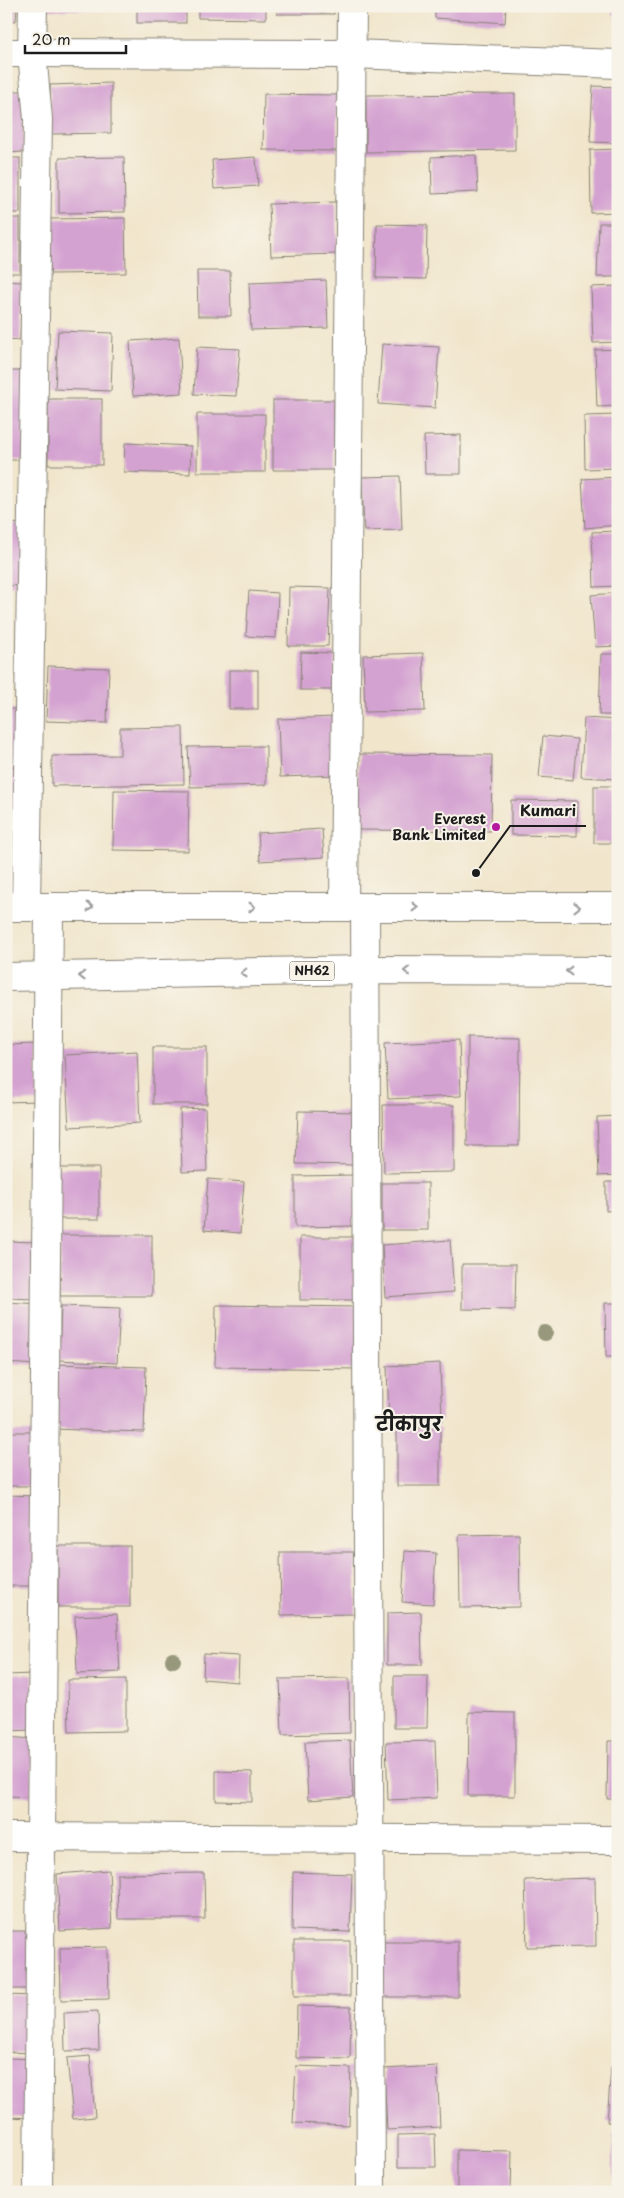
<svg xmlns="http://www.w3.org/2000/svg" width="624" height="2198" viewBox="0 0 624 2198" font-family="'Playpen Sans','Playpen Sans Deva',sans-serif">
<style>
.building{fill:#d4a2d1}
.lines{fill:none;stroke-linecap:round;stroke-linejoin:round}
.minor-casing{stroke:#868174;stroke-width:30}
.major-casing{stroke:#868174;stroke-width:30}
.minor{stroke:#fff;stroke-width:28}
.major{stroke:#fff;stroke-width:28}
.tree{fill:#97987c}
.oneway{stroke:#999}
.poi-dot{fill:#b5179e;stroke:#f7f3e8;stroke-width:2}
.labels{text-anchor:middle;stroke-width:4;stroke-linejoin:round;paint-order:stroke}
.shield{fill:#f7f3e8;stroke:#5e5c59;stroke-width:1}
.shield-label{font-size:12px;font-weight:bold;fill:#1c1c1c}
.poi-label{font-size:14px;font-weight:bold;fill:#1c1c1c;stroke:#f7f3e8;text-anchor:end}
.district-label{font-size:19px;font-weight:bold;fill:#1c1c1c;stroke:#f7f3e8}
.leader{fill:none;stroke:#1c1c1c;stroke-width:2}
.callout-dot{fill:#1c1c1c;stroke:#f7f3e8;stroke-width:2}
.callout-label{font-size:15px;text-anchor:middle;font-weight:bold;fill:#1c1c1c;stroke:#f7f3e8;stroke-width:4;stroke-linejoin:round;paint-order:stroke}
</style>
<rect width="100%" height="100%" fill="#f7f3e8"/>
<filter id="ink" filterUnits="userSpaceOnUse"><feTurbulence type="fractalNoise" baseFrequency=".02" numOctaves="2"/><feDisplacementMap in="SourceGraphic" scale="10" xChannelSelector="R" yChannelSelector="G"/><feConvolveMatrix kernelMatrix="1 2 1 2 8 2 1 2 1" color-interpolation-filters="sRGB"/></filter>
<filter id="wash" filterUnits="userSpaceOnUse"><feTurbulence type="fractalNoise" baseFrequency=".0096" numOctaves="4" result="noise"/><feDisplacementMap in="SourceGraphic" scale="20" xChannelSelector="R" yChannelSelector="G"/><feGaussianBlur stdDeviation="1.12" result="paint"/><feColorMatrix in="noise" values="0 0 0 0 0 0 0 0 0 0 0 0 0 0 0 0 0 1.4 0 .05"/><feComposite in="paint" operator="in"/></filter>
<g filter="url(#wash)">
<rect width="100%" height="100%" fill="#f1e6cc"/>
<g id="blocks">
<g class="building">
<polygon points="6,6 17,6 16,21 6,21"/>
<rect x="44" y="6" width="77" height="4"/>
<rect x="137" y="6" width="49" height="17"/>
<polygon points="198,6 266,6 266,19 198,18"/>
<rect x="277" y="6" width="57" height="8"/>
<polygon points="435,6 506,6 505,23 435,18"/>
<rect x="613" y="6" width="5" height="9"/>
<polygon points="111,83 111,133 51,134 50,85"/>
<polygon points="593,86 618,87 618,143 590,142"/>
<polygon points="6,91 23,91 24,152 6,153"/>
<polygon points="264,94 337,95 337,151 263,150"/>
<polygon points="515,94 515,150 366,152 366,95"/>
<polygon points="618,149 618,212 591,213 590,150"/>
<polygon points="476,155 478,192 432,194 431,157"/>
<polygon points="124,157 125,212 59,213 59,158"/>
<polygon points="256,157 258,186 214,189 212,160"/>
<rect x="6" y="158" width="14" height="55"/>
<polygon points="336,202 337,254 271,256 269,204"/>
<rect x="6" y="218" width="14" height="55"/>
<polygon points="125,218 126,273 50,274 49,219"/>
<polygon points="599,223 618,223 618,277 597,277"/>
<polygon points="377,224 427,225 426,279 376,278"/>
<polygon points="197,271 230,271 231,316 198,316"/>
<polygon points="326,280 328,328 251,330 249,283"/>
<polygon points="6,281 22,282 20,340 6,339"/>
<polygon points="618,286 618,342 593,343 591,287"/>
<polygon points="58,331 113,333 111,391 55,389"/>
<polygon points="179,338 182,393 133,396 130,341"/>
<polygon points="382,344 439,347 435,408 378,404"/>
<polygon points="197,347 240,349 236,396 194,394"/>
<polygon points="618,349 618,406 597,407 595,350"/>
<polygon points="6,371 25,371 24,460 6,460"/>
<rect x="48" y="399" width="54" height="66"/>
<rect x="273" y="400" width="61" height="70"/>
<rect x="197" y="414" width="68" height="58"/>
<polygon points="618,415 618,468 585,469 584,416"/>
<polygon points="461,435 461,474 425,474 424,436"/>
<polygon points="125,443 191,446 190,474 124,472"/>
<polygon points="400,476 402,530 364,531 362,477"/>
<polygon points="618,477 618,525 585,528 582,479"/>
<polygon points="6,523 23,524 20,586 6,585"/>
<polygon points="618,531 618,586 594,587 592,532"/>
<polygon points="289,587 330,588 328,646 288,646"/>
<polygon points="249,591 278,593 276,638 246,636"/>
<polygon points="618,593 618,646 595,647 591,595"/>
<polygon points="301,652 335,653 334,690 300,690"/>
<polygon points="423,653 425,711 365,712 363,655"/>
<polygon points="601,654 618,654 618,715 599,715"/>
<polygon points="48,666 109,668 107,723 46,721"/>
<rect x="229" y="670" width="29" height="39"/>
<rect x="6" y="709" width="11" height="52"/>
<polygon points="336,717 338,775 280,777 278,719"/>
<polygon points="584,718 618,720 618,779 581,777"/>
<polygon points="183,727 184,784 52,786 52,756 120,755 120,728"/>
<polygon points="543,736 577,739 573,780 539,777"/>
<polygon points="266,746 266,785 190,787 188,747"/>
<polygon points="358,754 492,755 491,831 358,830"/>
<polygon points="16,766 16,832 6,832 6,767"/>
<rect x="594" y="786" width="24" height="57"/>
<polygon points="114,790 189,791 188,851 113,850"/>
<polygon points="511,800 578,801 577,836 511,835"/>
<polygon points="322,829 324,857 260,861 258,833"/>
<polygon points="468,1037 520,1038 519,1146 467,1146"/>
<polygon points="459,1040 461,1096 388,1099 385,1043"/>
<polygon points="36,1044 38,1101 6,1102 6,1045"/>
<rect x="153" y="1047" width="54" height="57"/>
<polygon points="137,1051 140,1123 69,1127 65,1055"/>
<polygon points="383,1105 454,1105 454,1172 384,1173"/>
<polygon points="205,1108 207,1171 182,1172 180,1109"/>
<polygon points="298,1111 361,1112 359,1165 296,1164"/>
<polygon points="618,1116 618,1175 599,1176 597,1117"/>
<rect x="58" y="1168" width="41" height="51"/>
<polygon points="356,1175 357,1226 295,1227 295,1176"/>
<polygon points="208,1179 244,1182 240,1233 204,1230"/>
<polygon points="606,1182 618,1182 618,1210 606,1211"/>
<rect x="382" y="1183" width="46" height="47"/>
<rect x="60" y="1235" width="92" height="61"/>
<rect x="300" y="1237" width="58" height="63"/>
<polygon points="450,1240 454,1292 385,1297 382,1245"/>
<polygon points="6,1241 38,1242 36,1299 6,1298"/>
<polygon points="462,1264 516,1264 515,1310 462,1309"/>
<polygon points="6,1302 40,1304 37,1365 6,1363"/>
<polygon points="605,1303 618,1303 618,1357 606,1357"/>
<polygon points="216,1305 358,1307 357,1369 215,1367"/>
<polygon points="61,1306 120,1308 117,1363 59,1360"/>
<polygon points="440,1363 442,1421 389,1423 387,1366"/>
<polygon points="55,1364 146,1367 144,1432 52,1429"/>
<rect x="397" y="1428" width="43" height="58"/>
<rect x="6" y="1432" width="30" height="54"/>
<polygon points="6,1495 38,1496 37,1586 6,1586"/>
<polygon points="519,1534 520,1607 460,1608 459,1535"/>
<rect x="58" y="1546" width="72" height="61"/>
<polygon points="405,1551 436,1553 433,1604 402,1602"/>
<polygon points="280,1552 356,1552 356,1614 281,1615"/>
<polygon points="421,1612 422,1665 387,1665 387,1613"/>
<polygon points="117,1614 120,1672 77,1674 75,1616"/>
<polygon points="204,1654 239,1656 238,1682 203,1679"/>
<polygon points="33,1674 34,1730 6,1731 6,1675"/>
<polygon points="394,1676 428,1676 427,1728 394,1728"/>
<polygon points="349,1678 350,1733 282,1735 280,1679"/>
<polygon points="126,1679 126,1731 69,1732 68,1680"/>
<polygon points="469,1712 515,1713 515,1796 468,1796"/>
<polygon points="6,1737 34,1739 31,1797 6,1796"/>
<polygon points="350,1740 353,1797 308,1800 305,1742"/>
<polygon points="435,1741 437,1798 388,1800 386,1742"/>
<polygon points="608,1741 618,1741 618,1799 607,1799"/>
<polygon points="216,1771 252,1772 252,1802 216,1801"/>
<polygon points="109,1870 112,1928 60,1931 57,1874"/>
<polygon points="293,1872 352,1874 350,1932 292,1930"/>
<polygon points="204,1873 205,1919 118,1919 117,1874"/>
<polygon points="595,1878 596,1946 527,1947 525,1880"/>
<polygon points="6,1931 35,1931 34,1989 6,1989"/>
<rect x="294" y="1941" width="56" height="55"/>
<polygon points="380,1942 458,1942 458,1997 379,1997"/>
<polygon points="108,1947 109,1999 61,2000 60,1948"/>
<polygon points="6,1995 34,1996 33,2053 6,2052"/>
<polygon points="297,2006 351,2007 350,2059 296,2058"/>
<polygon points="98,2011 99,2050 65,2051 64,2013"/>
<polygon points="90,2056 95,2117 73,2119 67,2058"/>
<polygon points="6,2058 38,2059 37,2118 6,2117"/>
<polygon points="296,2066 351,2068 349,2125 293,2123"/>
<polygon points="437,2066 440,2127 387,2130 384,2069"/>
<polygon points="611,2067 618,2067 618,2123 607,2122"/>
<polygon points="435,2134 436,2167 398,2167 398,2135"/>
<rect x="613" y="2135" width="5" height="54"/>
<polygon points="457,2150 512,2151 511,2192 457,2191"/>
<polygon points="293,2189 331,2190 331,2192 293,2192"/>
</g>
</g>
</g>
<g filter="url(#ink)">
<use href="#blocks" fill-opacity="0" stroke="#868174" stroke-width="1"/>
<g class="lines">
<g class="minor-casing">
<g id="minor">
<polyline points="6,53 352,54 618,64"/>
<polyline points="26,907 38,119 32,53 33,6"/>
<polyline points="344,907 352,6"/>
<polyline points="365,907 371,2192"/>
<polyline points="6,1837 618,1840"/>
<polyline points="38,2192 49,907"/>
</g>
</g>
<g class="major-casing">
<g id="major">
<polyline points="6,907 618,907"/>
<polyline points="6,977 366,970 618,971"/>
</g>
</g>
<use href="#minor" class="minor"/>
<use href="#major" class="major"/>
</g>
<g class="tree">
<circle cx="545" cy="1333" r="8"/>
<circle cx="173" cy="1660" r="8"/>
</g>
<defs><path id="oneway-chevron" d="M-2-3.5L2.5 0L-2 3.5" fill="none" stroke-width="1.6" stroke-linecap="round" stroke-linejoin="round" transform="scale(1.25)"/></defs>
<g class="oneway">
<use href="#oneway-chevron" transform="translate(90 907)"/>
<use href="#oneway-chevron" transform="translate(252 907)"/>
<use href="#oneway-chevron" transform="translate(415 907)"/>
<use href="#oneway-chevron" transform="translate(577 907)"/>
<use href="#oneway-chevron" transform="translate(407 971) rotate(-180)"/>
<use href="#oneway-chevron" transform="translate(569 971) rotate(-180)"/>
<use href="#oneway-chevron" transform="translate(244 973) rotate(179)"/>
<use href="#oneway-chevron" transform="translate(82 976) rotate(179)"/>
</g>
</g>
<circle class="poi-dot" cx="496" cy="827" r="5"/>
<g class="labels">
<rect class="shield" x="289.5" y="961.5" width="45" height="19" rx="4"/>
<g class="shield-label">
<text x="312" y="975">NH62</text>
</g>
<g class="poi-label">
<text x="486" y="824">Everest<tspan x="486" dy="16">Bank Limited</tspan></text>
</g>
<g class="district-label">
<text x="409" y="1431">टीकापुर</text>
</g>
</g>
<path class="leader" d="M476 873L510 826H586"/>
<circle class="callout-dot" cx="476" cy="873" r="5"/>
<g class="callout-label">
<text x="548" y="816">Kumari</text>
</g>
<rect width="624" height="2198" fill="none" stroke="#f7f3e8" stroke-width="25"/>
<path d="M25 45v8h101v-8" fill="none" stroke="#1c1c1c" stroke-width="2.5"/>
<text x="32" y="45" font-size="15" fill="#1c1c1c" stroke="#f7f3e8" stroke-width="4" paint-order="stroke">20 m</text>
</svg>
